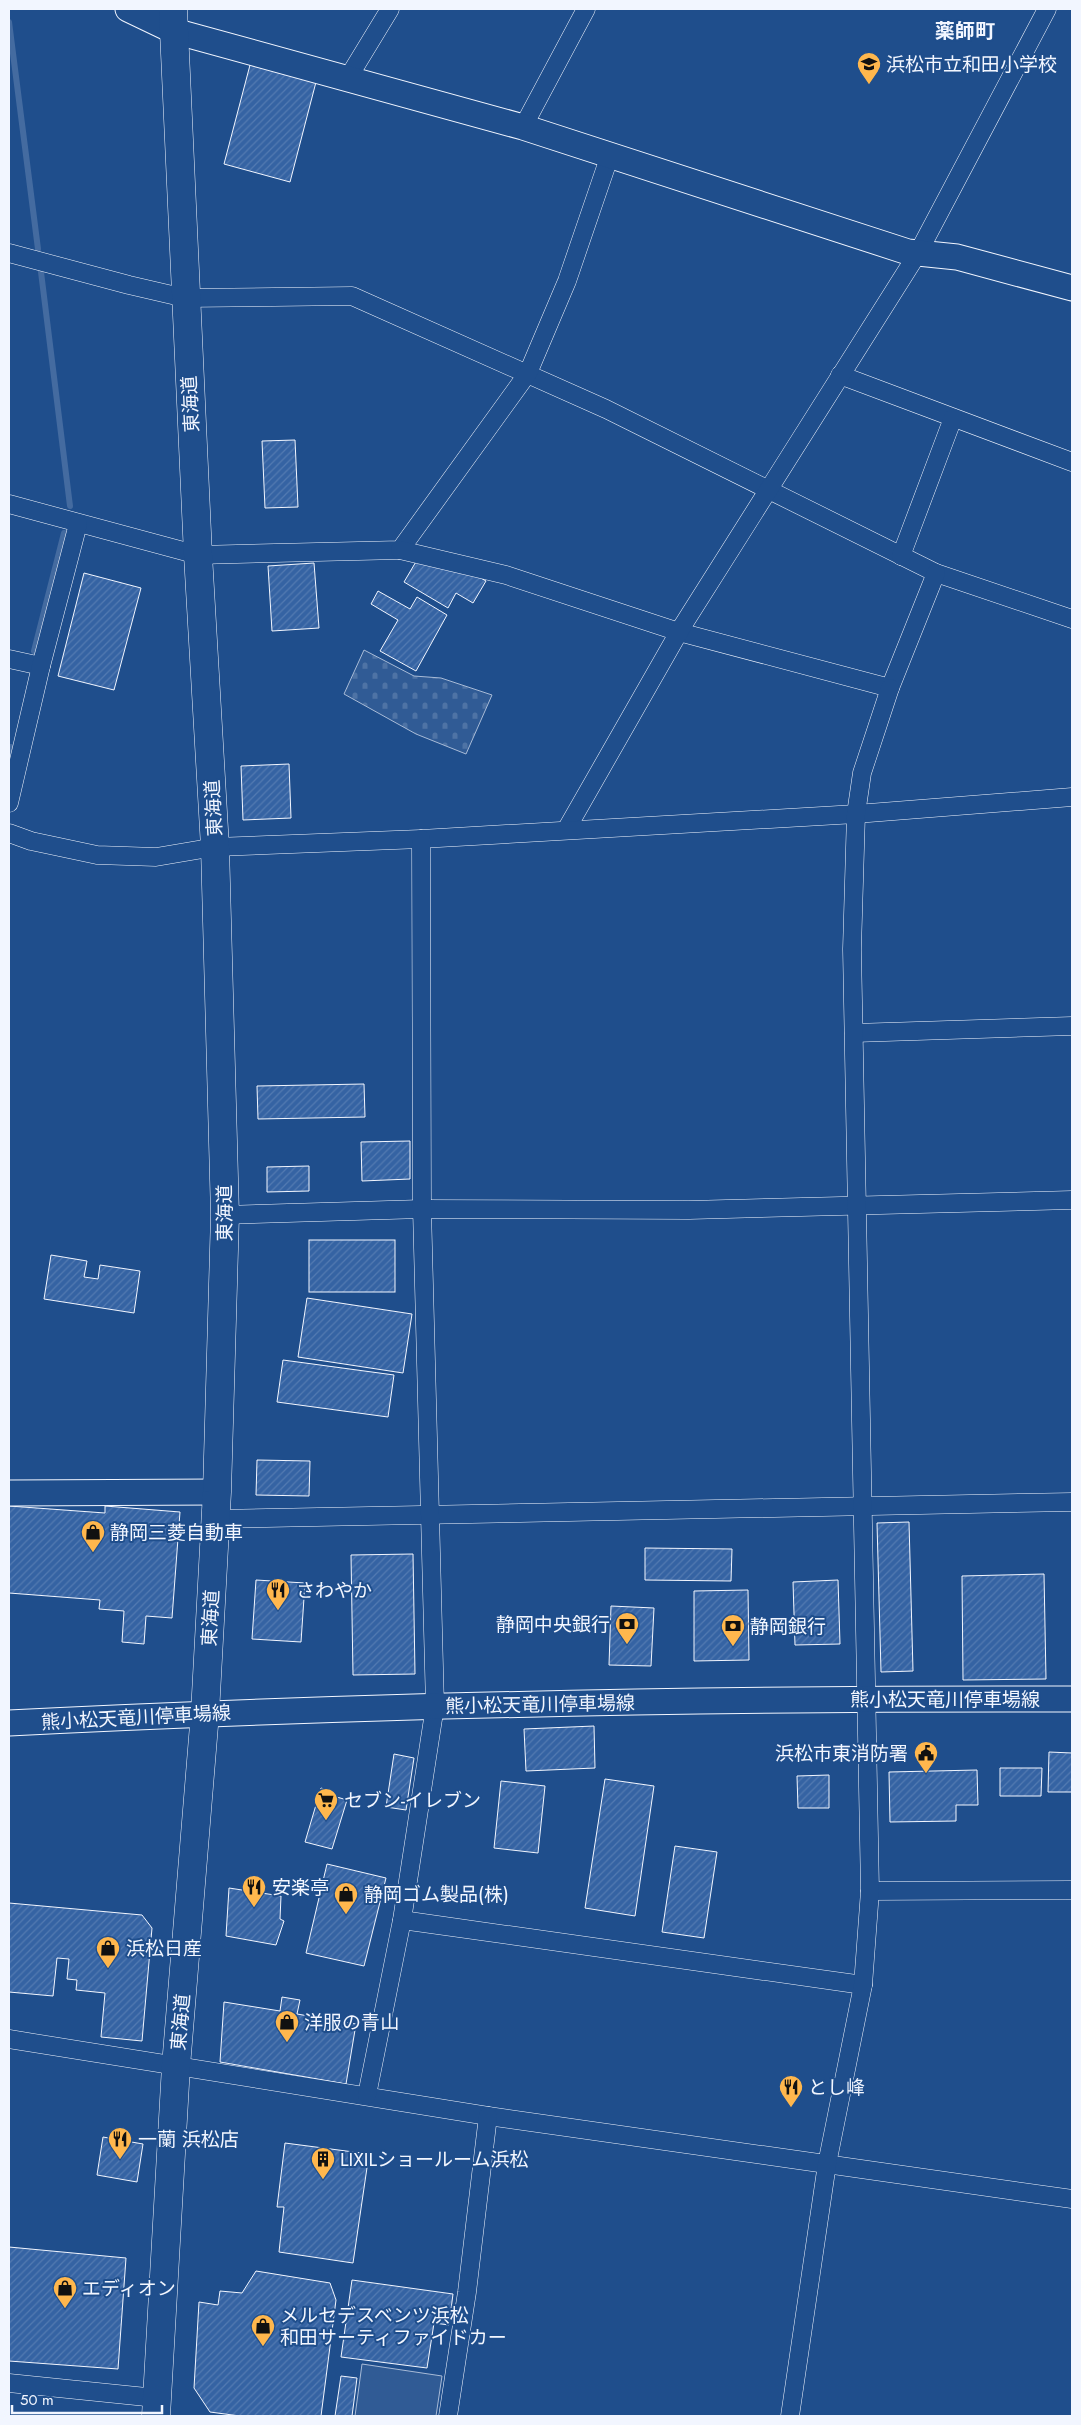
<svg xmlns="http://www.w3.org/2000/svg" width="1081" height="2425" viewBox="0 0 1081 2425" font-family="Jost,'Noto Sans JP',sans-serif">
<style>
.cemetery{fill:url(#cemetery-stones);stroke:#a8bbd7}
.built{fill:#305b95;stroke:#a8bbd7}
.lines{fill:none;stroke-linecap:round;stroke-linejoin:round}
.stream{stroke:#446ba0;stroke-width:6}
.building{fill:url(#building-hatch);stroke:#f2f6ff}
.street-casing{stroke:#f2f6ff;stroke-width:19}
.secondary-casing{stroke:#f2f6ff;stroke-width:27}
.highway-casing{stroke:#f2f6ff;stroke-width:29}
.street{stroke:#1f4e8c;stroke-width:18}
.secondary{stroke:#1f4e8c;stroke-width:25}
.highway{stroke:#1f4e8c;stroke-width:28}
.labels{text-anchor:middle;stroke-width:4;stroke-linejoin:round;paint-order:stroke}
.poi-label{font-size:19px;fill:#f2f6ff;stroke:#1f4e8c;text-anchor:start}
.street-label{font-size:19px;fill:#f2f6ff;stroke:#1f4e8c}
.neighbourhood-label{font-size:20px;font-weight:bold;fill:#f2f6ff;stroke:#1f4e8c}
</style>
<defs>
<pattern id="cemetery-stones" width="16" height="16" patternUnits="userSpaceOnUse" patternTransform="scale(1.25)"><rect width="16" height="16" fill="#305b95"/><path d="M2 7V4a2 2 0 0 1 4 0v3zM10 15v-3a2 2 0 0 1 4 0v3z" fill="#4e73a5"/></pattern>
<pattern id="building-hatch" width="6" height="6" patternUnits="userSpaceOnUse" patternTransform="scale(1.25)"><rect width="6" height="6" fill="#3563a3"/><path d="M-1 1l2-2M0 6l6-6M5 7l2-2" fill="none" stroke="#537ab1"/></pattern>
</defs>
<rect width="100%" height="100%" fill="#1f4e8c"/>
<polygon class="cemetery" points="364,650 414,676 441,678 492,695 466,754 416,734 344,694"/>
<polygon class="built" points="362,2364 442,2376 436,2416 355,2416"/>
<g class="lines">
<g class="stream">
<polyline points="9,22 38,249"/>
<polyline points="41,272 70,506"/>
<polyline points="34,651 64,533"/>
<polyline points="9,755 11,747"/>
</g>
</g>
<g class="building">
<polygon points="250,65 316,82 290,182 224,164"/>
<polygon points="295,440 298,507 265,508 262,441"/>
<polygon points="417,560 469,571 486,581 473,603 456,593 448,608 404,582"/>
<polygon points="314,563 319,628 272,631 268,566"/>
<polygon points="84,573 141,588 114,690 58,676"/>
<polygon points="378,591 410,609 417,597 447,615 416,671 380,651 398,620 371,604"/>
<polygon points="289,764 291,818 243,820 241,766"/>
<polygon points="364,1084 365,1117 258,1119 257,1086"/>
<polygon points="410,1141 410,1179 362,1181 361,1142"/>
<polygon points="309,1166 309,1191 267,1192 267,1167"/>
<rect x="309" y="1240" width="86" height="52"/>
<polygon points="51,1255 87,1261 84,1277 98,1279 100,1265 140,1271 134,1313 44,1299"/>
<polygon points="307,1298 412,1314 403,1373 298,1357"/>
<polygon points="283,1360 394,1375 388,1417 277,1402"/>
<polygon points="257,1460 310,1461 309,1496 256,1495"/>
<polygon points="9,1506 105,1513 105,1506 180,1512 172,1618 146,1616 144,1644 122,1642 124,1611 99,1609 100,1600 9,1593"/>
<polygon points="909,1522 913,1671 881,1672 877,1523"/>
<polygon points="645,1548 732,1549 731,1581 645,1580"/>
<polygon points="413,1554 415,1674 353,1675 351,1555"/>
<polygon points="1044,1574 1046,1679 963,1680 962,1576"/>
<polygon points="256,1580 305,1583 301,1642 252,1639"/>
<polygon points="838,1580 840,1644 795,1645 793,1582"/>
<polygon points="748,1590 749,1660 694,1661 694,1591"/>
<polygon points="611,1606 654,1608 651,1666 609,1665"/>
<polygon points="594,1726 595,1768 526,1771 524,1729"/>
<polygon points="1049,1752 1072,1753 1072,1792 1048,1792"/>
<polygon points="394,1754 414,1758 406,1810 386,1807"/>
<polygon points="1000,1768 1042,1768 1041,1796 1000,1796"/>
<polygon points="977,1770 978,1805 956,1805 956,1821 890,1822 889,1772"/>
<polygon points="829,1775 829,1808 798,1808 797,1776"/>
<polygon points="605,1779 654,1786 635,1916 585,1908"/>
<polygon points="501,1781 545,1786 538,1853 494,1848"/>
<polygon points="321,1788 331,1791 330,1795 347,1800 332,1849 305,1842"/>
<polygon points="675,1846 717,1852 704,1938 662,1932"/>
<polygon points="327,1864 386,1878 364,1966 306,1953"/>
<polygon points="229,1888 281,1896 280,1919 284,1921 276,1945 226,1936"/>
<polygon points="9,1903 142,1915 152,1928 142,2041 101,2037 105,1993 76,1990 77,1980 67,1979 69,1959 57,1958 53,1996 9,1992"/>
<polygon points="282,1997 300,2000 297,2014 356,2024 346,2084 220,2062 224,2002 280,2011"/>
<polygon points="103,2137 143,2144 137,2182 97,2175"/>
<polygon points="285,2143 369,2154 353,2263 279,2252 284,2207 277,2207"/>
<polygon points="9,2247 126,2258 118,2369 9,2361"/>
<polygon points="256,2271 330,2283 336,2300 321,2416 240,2416 210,2412 194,2388 199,2302 218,2305 220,2291 242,2293"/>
<polygon points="352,2280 453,2294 449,2325 434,2323 427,2368 341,2357"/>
<polygon points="341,2376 357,2378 352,2416 335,2416"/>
</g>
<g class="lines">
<g class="street-casing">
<g id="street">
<polyline points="348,78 390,9"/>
<polyline points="523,127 586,9"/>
<polyline points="9,253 129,285 185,298 352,296 606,409 936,573 1072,619"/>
<polyline points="840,375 1072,462"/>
<polyline points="9,504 198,555 400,550 528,373 567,281 610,155"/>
<polyline points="400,550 506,575 679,632 890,688 936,573"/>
<polyline points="901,556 953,418"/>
<polyline points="9,659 41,666"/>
<polyline points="9,803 41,666 78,524"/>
<polyline points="566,830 683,625 918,253 1047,9"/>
<polyline points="9,833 31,841 97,855 156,857 215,847 421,839 856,814 1072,797"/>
<polyline points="854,1033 1072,1026"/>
<polyline points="225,1215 422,1209 689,1210 1072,1200"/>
<polyline points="215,1519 1072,1502"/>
<polyline points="870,1891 1072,1890"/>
<polyline points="402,1920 863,1985"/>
<polyline points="9,2039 488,2116 1072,2199"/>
<polyline points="367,2095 402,1920 435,1706 422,1209 421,839"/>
<polyline points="9,2383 156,2398"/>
<polyline points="448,2416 467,2292 488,2116"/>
<polyline points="790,2416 827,2164 863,1985 870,1891 852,949 856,814 862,773 890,688"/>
</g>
</g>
<g class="secondary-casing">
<g id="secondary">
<polyline points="128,9 174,31 523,127 908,252 957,257 1072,288"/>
<polyline points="9,1493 217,1492"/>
<path d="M9 1723C363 1705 718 1698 1072 1699"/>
</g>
</g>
<g class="highway-casing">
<polyline id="highway" points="156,2416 176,2066 205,1713 217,1492 225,1215 215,847 198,555 173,9"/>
</g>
<use href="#street" class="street"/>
<use href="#secondary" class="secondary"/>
<use href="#highway" class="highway"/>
</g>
<defs>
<g id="school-pin" transform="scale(1.25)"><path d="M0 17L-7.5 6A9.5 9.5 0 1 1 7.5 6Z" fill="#ffb74d" stroke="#1f4e8c"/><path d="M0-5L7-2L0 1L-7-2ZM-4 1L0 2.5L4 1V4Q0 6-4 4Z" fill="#111"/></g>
<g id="shop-pin" transform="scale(1.25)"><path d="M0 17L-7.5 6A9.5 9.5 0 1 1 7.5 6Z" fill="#ffb74d" stroke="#1f4e8c"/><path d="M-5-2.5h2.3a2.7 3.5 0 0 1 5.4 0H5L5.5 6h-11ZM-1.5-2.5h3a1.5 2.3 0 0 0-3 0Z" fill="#111"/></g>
<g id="restaurant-pin" transform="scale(1.25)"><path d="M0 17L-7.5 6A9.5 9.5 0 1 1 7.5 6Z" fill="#ffb74d" stroke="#1f4e8c"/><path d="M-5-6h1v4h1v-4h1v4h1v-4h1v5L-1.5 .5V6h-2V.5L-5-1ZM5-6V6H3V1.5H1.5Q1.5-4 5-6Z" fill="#111"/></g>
<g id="bank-pin" transform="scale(1.25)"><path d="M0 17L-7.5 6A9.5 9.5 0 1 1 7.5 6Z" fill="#ffb74d" stroke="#1f4e8c"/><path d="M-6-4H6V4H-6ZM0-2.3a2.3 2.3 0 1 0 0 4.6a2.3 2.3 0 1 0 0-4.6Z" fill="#111"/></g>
<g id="civic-pin" transform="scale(1.25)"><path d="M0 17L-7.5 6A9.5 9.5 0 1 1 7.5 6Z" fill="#ffb74d" stroke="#1f4e8c"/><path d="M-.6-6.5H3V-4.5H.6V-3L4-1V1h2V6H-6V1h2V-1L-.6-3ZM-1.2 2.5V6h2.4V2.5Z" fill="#111"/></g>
<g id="supermarket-pin" transform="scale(1.25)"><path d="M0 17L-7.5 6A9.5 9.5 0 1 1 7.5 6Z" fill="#ffb74d" stroke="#1f4e8c"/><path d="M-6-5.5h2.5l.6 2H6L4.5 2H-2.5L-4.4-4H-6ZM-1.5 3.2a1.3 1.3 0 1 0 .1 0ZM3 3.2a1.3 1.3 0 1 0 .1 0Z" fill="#111"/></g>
<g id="building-pin" transform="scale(1.25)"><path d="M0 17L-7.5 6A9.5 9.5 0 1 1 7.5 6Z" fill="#ffb74d" stroke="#1f4e8c"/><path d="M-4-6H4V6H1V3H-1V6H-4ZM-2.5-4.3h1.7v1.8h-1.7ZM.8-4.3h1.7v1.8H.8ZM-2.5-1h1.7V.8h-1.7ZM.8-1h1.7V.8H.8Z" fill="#111"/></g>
</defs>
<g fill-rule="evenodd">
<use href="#school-pin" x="869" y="64"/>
<use href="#shop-pin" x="93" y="1532"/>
<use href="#restaurant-pin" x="278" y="1590"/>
<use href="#bank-pin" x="627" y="1624"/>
<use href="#bank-pin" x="733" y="1626"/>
<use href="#civic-pin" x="926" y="1753"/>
<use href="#supermarket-pin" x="326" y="1800"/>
<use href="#restaurant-pin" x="254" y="1887"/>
<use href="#shop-pin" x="346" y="1894"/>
<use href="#shop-pin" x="108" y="1948"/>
<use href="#shop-pin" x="287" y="2022"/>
<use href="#restaurant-pin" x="791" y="2087"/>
<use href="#restaurant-pin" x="120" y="2139"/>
<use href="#building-pin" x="323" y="2159"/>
<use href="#shop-pin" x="65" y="2288"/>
<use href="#shop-pin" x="263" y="2326"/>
</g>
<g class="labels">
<g class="poi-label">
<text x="886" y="71">浜松市立和田小学校</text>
<text x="110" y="1539">静岡三菱自動車</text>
<text x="296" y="1597">さわやか</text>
<text x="610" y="1631" text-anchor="end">静岡中央銀行</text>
<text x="750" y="1633">静岡銀行</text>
<text x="908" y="1760" text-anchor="end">浜松市東消防署</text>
<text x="344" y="1807">セブン-イレブン</text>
<text x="272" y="1894">安楽亭</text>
<text x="364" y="1901">静岡ゴム製品(株)</text>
<text x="126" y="1955">浜松日産</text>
<text x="304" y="2029">洋服の青山</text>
<text x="808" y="2094">とし峰</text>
<text x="138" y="2146">一蘭 浜松店</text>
<text x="340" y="2166">LIXILショールーム浜松</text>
<text x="82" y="2295">エディオン</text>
<text x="280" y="2322">メルセデスベンツ浜松<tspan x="280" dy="22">和田サーティファイドカー</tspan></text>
</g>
<g class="street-label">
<text transform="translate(190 404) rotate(-93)" y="7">東海道</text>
<text transform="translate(213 808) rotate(-93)" y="7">東海道</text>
<text transform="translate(224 1213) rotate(-90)" y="7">東海道</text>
<text transform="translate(210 1618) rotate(-87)" y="7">東海道</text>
<text x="945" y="1706">熊小松天竜川停車場線</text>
<text transform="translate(540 1704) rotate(-1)" y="7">熊小松天竜川停車場線</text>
<text transform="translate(136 1717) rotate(-3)" y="7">熊小松天竜川停車場線</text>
<text transform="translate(180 2022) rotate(-85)" y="7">東海道</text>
</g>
<g class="neighbourhood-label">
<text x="965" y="38">薬師町</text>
</g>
</g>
<rect width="1081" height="2425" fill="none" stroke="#f2f6ff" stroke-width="20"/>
<path d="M12 2405v8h150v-8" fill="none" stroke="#f2f6ff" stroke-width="2.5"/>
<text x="20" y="2405" font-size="15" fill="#f2f6ff" stroke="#1f4e8c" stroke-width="4" paint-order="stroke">50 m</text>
</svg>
